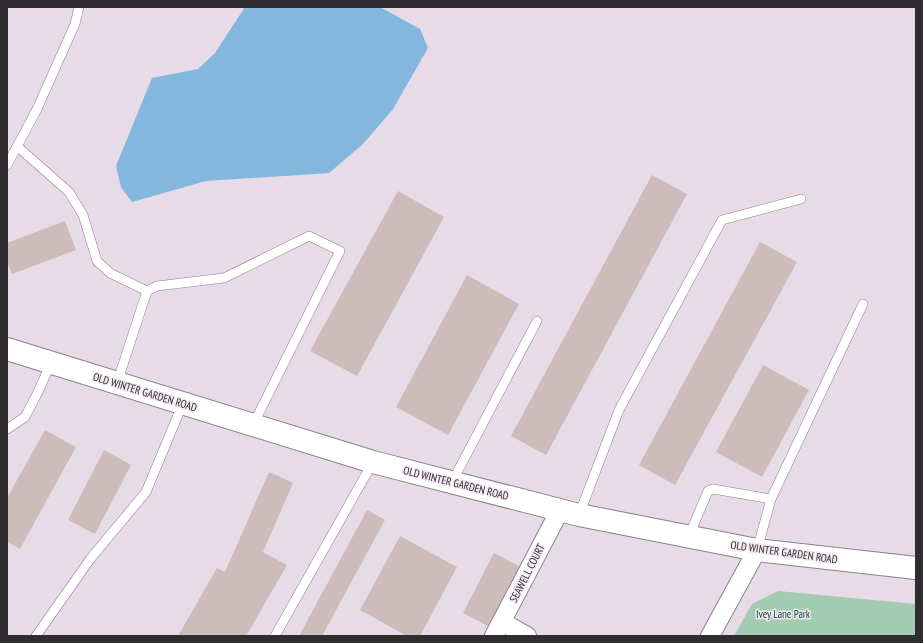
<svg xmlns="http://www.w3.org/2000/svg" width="923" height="643" viewBox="0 0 923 643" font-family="'PT Sans Narrow',sans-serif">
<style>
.green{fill:#a3cbb2}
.water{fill:#84b7de}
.building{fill:#cdbcba}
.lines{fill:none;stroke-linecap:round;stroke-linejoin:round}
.service-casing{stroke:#8b818a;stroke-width:10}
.minor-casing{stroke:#8b818a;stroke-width:20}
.secondary-casing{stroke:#8b818a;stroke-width:24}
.service{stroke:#fff;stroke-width:9}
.minor{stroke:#fff;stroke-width:18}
.secondary{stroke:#fff;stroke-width:22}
.labels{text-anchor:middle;stroke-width:3;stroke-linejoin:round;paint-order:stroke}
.street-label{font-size:11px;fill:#302c30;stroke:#f4e8f3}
.park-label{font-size:11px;fill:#004a2a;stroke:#f4e8f3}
</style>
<rect width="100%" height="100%" fill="#e6dbe6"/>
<polygon class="green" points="778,591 916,604 916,636 734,636 752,604"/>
<polygon class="water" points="245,7 380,7 420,29 428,48 393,109 363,144 329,173 206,181 132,202 121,187 116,166 152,78 198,69 215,53"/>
<g class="building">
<polygon points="652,175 687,194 546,455 511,436"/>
<polygon points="398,191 444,217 357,376 310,351"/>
<polygon points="65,221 76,250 12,274 7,262 7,243"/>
<polygon points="760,242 797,262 675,485 639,465"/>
<polygon points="467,275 519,304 448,435 396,407"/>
<polygon points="763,365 809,390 762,477 716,452"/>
<polygon points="45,430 76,447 20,549 7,542 7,498"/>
<polygon points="104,450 131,465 95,534 68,520"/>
<polygon points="269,472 293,483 263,552 287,565 246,636 178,636 217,568 225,572"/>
<polygon points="367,510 385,520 322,636 299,636"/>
<polygon points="400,536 457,567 420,636 407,636 360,610"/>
<polygon points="494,553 522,568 490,627 463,613"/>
</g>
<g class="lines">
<g class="service-casing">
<g id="service">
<polyline points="18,147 69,192 83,215 97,261 110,273 147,291"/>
<polyline points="7,165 37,109 75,24 79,7"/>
<polyline points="117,383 147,291 157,286 224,278 309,236 340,251 253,425"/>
<polyline points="7,429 25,417 38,392 51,363"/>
<polyline points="452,482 537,321"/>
<polyline points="579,515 619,410 722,220 801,199"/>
<polyline points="689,536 708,491 713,489 771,499"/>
<polyline points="757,550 771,499 863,304"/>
<polyline points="36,636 91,558 146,492 183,403"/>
<polyline points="275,636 373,462"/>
</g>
</g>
<g class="minor-casing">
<g id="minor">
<polyline points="502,622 527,636"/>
<polyline points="494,636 560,510"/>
<polyline points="710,636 757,550"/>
</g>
</g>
<g class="secondary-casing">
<polyline id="secondary" points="7,349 373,462 579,515 757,550 916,568"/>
</g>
<use href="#service" class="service"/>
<use href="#minor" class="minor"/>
<use href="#secondary" class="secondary"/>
</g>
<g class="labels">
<g class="street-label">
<text transform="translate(145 392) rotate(17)" y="4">OLD WINTER GARDEN ROAD</text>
<text transform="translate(456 483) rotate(14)" y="4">OLD WINTER GARDEN ROAD</text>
<text transform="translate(784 552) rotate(8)" y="4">OLD WINTER GARDEN ROAD</text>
<text transform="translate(527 573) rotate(-63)" y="4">SEAWELL COURT</text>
</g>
<g class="park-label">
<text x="783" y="618">Ivey Lane Park</text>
</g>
</g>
<rect width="923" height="643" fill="none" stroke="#302c30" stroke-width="16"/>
</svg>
